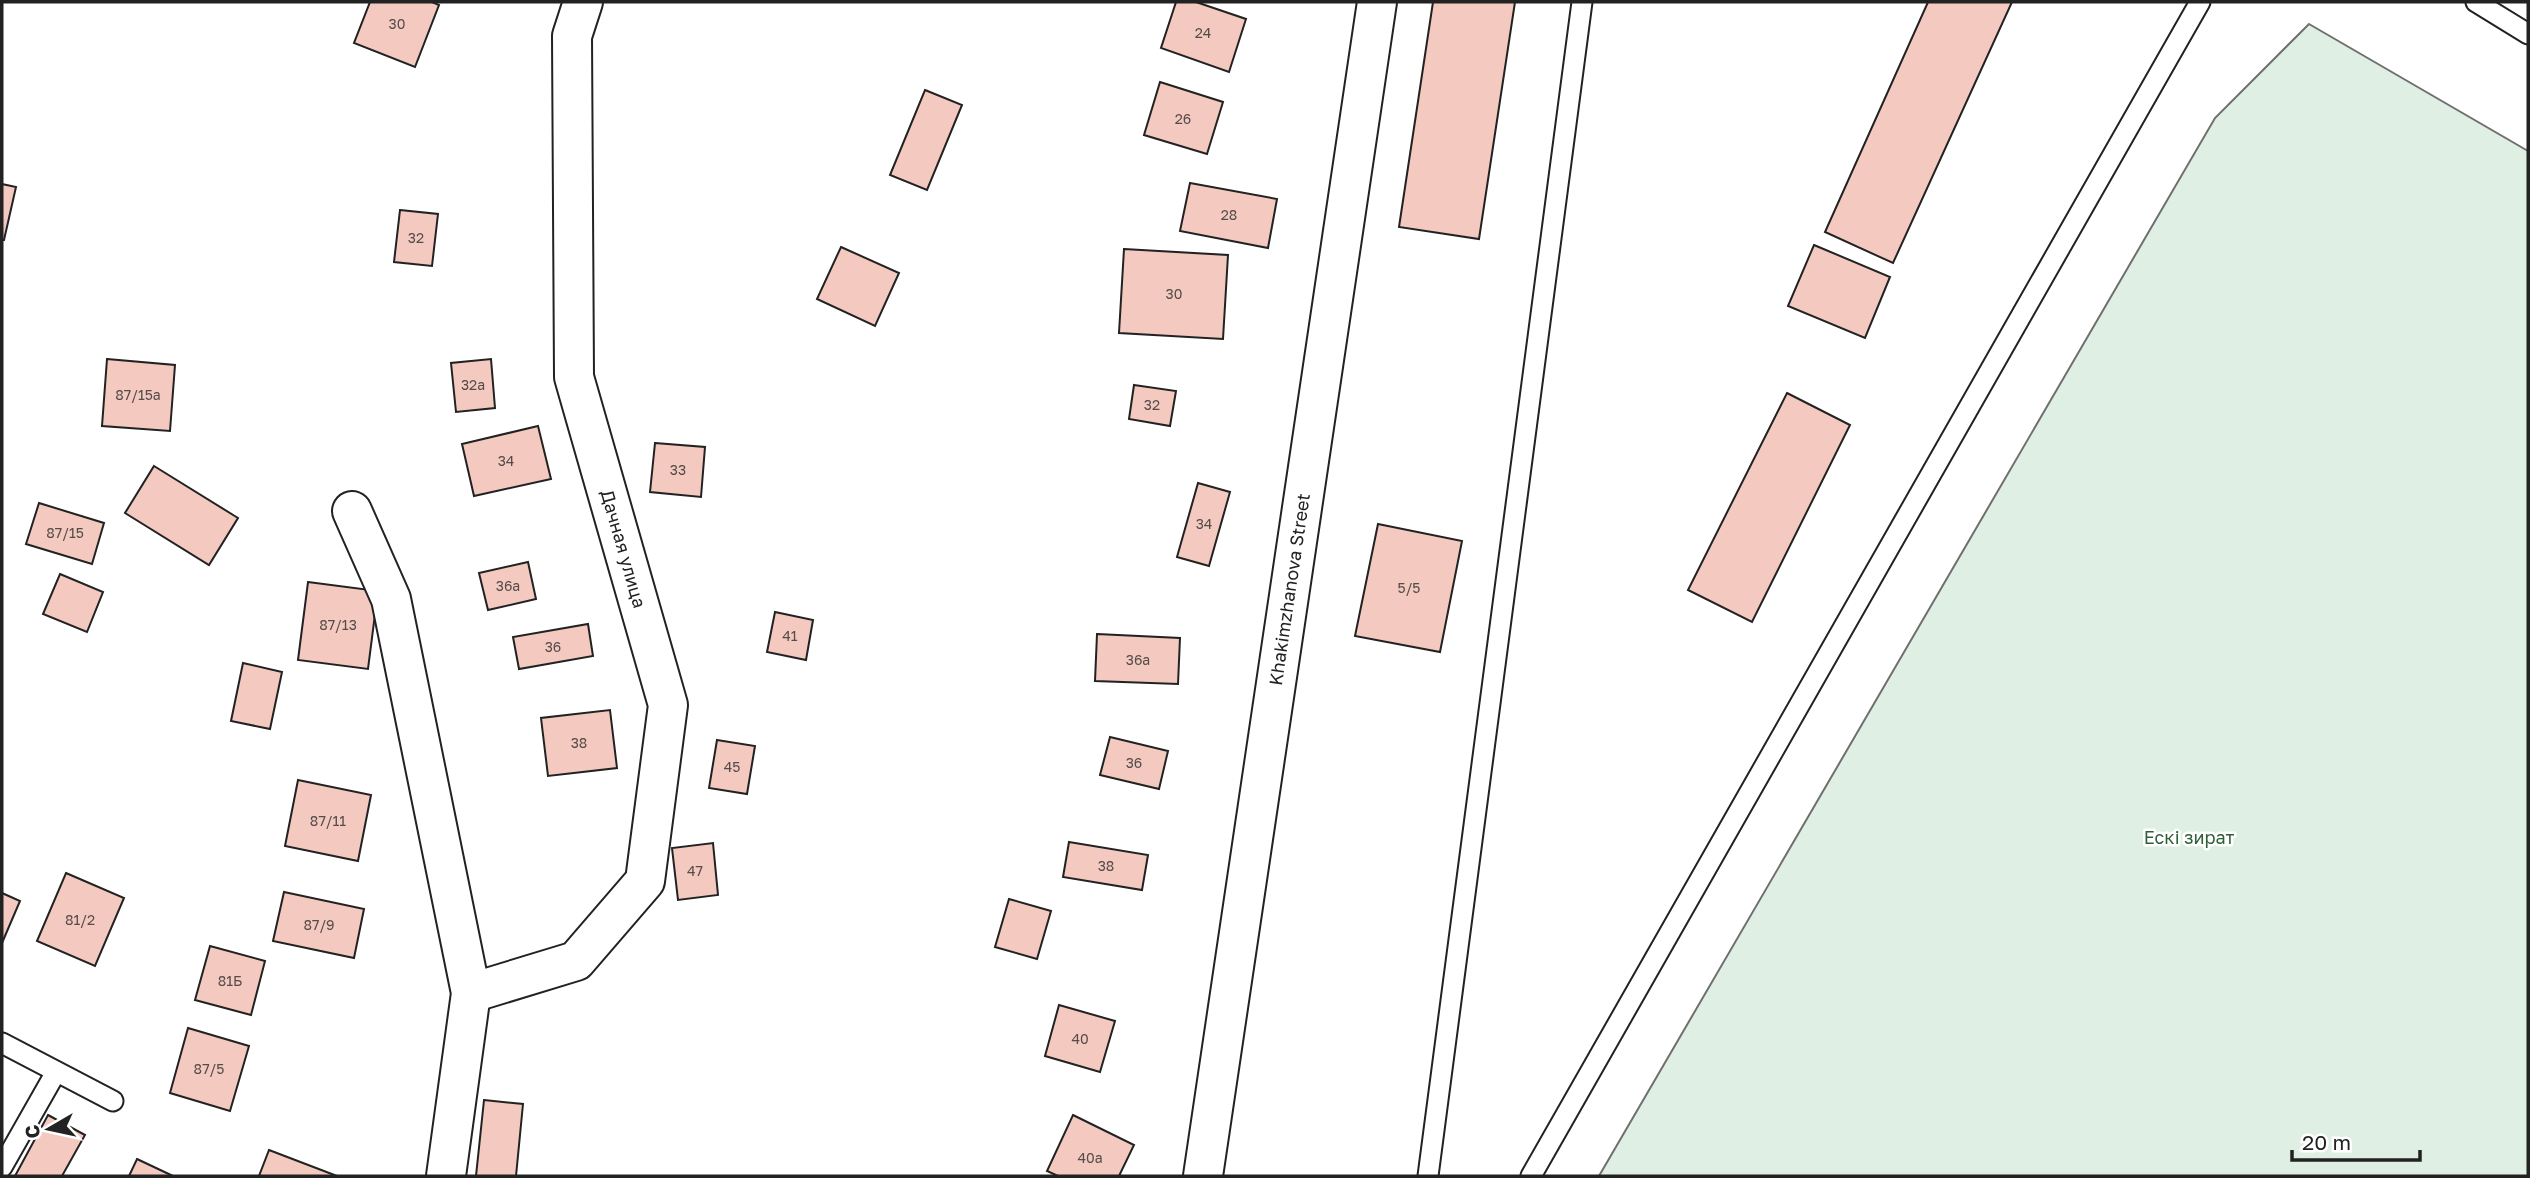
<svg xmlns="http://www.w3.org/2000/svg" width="2530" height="1178" viewBox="0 0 2530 1178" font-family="'Golos Text',sans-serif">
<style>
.green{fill:#e0efe3;stroke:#6f6f6f;stroke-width:2}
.building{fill:#f3c9c0;stroke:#222;stroke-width:2}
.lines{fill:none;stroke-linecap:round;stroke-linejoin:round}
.service-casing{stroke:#222;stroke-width:23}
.minor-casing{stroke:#222;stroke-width:42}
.service{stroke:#fff;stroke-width:19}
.minor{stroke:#fff;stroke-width:38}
.labels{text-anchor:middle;stroke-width:5;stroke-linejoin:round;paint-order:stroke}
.number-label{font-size:14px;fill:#564c4a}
.street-label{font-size:18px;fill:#222;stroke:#fff}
.park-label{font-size:18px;fill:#2f5e38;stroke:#fff}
</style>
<rect width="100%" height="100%" fill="#fff"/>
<polygon class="green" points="2309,24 2528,151 2528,1176 1599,1176 2215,118"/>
<g class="building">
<polygon points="370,2 432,2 439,5 415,67 354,43"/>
<polygon points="1176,2 1196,2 1246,19 1229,72 1161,48"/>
<polygon points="1433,2 1515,2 1479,239 1399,227"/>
<polygon points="1928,2 2012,2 1893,263 1825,232"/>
<polygon points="1160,82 1223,102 1207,154 1144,135"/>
<polygon points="925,90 962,105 927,190 890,175"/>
<polygon points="1190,183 1277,199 1268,248 1180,231"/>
<polygon points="2,184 16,187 4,240 2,240"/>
<polygon points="400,210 438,214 432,266 394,262"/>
<polygon points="1814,245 1890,277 1865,338 1788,306"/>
<polygon points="841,247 899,273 875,326 817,299"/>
<polygon points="1124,249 1228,255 1223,339 1119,333"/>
<polygon points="107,359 175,365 170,431 102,426"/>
<polygon points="491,359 495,408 456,412 451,363"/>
<polygon points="1134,385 1176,391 1170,426 1129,419"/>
<polygon points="1787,393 1850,425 1752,622 1688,590"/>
<polygon points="538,426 551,479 474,496 462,444"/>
<polygon points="655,443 705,447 701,497 650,492"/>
<polygon points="154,466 238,518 209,565 125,513"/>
<polygon points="1198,483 1230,492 1209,566 1177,557"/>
<polygon points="39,503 104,523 92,564 26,544"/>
<polygon points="1378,524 1462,541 1440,652 1355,636"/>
<polygon points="528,562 536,599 488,610 479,573"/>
<polygon points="60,574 103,592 87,632 43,614"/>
<polygon points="308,582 378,591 368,669 298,660"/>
<polygon points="775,612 813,620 806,660 767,652"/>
<polygon points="588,624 593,656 519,669 513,637"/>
<polygon points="1097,634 1180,638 1178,684 1095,681"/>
<polygon points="243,663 282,672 270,729 231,721"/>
<polygon points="610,710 617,768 548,776 541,718"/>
<polygon points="1110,737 1168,751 1159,789 1100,775"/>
<polygon points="717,740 755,746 747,794 709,788"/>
<polygon points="298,780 371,795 358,861 285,846"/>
<polygon points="1069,842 1148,855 1142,890 1063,877"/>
<polygon points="713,843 718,895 678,900 672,848"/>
<polygon points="66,873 124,898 95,966 37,941"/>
<polygon points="284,892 364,909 354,958 273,941"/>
<polygon points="2,893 20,901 2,943"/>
<polygon points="1009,899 1051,911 1037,959 995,947"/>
<polygon points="210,946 265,961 251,1015 195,1000"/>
<polygon points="1059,1005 1115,1021 1100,1072 1045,1056"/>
<polygon points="188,1028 249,1046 230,1111 170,1093"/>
<polygon points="484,1100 523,1104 516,1176 476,1176"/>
<polygon points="48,1115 85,1135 62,1176 15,1176"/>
<polygon points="1073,1115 1134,1145 1119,1176 1058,1176 1047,1171"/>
<polygon points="269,1150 337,1176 259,1176"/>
<polygon points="137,1159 173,1176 129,1176"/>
</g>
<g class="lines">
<g class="service-casing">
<g id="service">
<polyline points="2476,2 2528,34"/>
<polyline points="2,1043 113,1101"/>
<polyline points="2,1167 56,1072"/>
<polyline points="1428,1176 1582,2"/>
<polyline points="1531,1176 2200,2"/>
</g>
</g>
<g class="minor-casing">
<g id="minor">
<polyline points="352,511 391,599 471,993 446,1176"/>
<polyline points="471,993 576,961 645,881 668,705 574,377 572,36 583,2"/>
<path id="s1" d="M1203 1176 1377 2"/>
</g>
</g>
<use href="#service" class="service"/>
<use href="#minor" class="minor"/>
</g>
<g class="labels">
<g class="number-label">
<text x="397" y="29">30</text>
<text x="1203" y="38">24</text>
<text x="1183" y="124">26</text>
<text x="1229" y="220">28</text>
<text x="416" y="243">32</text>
<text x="1174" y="299">30</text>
<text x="473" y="390">32а</text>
<text x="138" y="400">87/15а</text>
<text x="1152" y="410">32</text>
<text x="506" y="466">34</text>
<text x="678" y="475">33</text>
<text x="1204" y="529">34</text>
<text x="65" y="538">87/15</text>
<text x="508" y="591">36а</text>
<text x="1409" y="593">5/5</text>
<text x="338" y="630">87/13</text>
<text x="790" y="641">41</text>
<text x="553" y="652">36</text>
<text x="1138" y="665">36а</text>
<text x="579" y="748">38</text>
<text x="1134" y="768">36</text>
<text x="732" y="772">45</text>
<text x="328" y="826">87/11</text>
<text x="1106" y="871">38</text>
<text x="695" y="876">47</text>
<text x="80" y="925">81/2</text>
<text x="319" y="930">87/9</text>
<text x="230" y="986">81Б</text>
<text x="1080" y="1044">40</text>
<text x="209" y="1074">87/5</text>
<text x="1090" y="1163">40а</text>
</g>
<g class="street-label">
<text transform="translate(623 549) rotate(74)" y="6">Дачная улица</text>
<text dy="6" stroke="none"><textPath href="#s1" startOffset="593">Khakimzhanova Street</textPath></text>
</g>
<g class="park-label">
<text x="2189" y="844">Ескі зират</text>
</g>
</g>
<rect width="2530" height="1178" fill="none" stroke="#222222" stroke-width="7"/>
<g transform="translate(49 1129) rotate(261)" stroke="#ffffff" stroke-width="5" paint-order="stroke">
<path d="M0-5L12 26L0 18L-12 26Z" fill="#222222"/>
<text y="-10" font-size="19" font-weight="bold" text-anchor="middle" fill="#222222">С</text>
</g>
<path d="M2292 1150v10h128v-10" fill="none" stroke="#222222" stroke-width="3.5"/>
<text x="2302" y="1150" font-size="21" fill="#222222" stroke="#ffffff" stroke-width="5" paint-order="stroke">20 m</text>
</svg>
